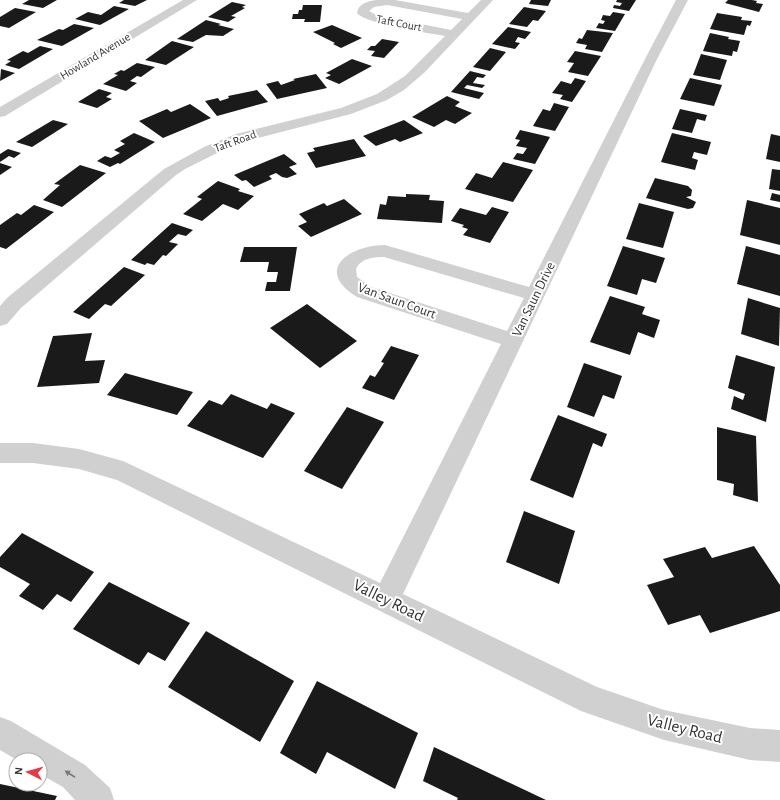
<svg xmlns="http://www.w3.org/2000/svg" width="780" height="800" viewBox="0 0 780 800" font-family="'Alegreya Sans',sans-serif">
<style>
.building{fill:#1a1a1a}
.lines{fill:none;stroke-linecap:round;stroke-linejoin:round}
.minor{fill:#d0d0d0;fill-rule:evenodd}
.oneway{fill:#7a7a7a}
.labels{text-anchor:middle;stroke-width:4;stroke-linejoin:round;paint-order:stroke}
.far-street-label{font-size:12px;fill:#333;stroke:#fff}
.street-label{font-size:14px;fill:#333;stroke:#fff}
.near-street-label{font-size:17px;fill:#333;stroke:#fff}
</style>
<rect width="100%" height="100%" fill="#fff"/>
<g class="building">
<polygon points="29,0 57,0 43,8 22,4"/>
<polygon points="124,0 147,0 135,6 119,3"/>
<polygon points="531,0 551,0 548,6 529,4"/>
<polygon points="617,0 636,0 629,11 613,8 614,5 620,6 622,3 616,2"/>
<polygon points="728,0 752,0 757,1 756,3 763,4 759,12 725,3"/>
<polygon points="232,2 246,5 242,7 245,8 231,16 236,17 228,22 208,17"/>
<polygon points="303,5 322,5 320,22 304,22 305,19 292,19 293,14 298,14 299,10 302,10"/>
<polygon points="114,6 129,9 100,25 75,19 88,12 101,15"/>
<polygon points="524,7 546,11 538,21 533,20 527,27 509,24"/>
<polygon points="15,8 36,12 9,28 0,26 0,17"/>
<polygon points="613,12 625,14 615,31 596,28 599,23 603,24 605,21 601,20 603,15 610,16"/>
<polygon points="717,13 742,17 741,20 752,21 750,26 747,25 744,35 710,29"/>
<polygon points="206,20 221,24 218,25 234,29 223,36 206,35 193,42 177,39"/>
<polygon points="74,24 94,28 62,46 37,40 59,29 63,30"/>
<polygon points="332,25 362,38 341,48 333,44 335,43 313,32"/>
<polygon points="508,27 531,32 525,39 518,37 515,42 520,43 515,49 492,44"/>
<polygon points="587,30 613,33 602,52 585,49 587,45 576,43 579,38 582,39"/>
<polygon points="710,33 729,37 728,39 740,41 737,52 733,51 732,56 703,51"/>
<polygon points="382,39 399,42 384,58 371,56 375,51 367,50 371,46 375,46"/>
<polygon points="172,41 194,47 166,65 145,60"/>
<polygon points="40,46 53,49 19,69 5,65 11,61 7,60 23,51 28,53"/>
<polygon points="490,48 506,52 490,71 473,67"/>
<polygon points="575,51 601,56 588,76 568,72 574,63 567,62"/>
<polygon points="701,54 727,60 720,80 693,75"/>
<polygon points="352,59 372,66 339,84 325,78 331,75 326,73"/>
<polygon points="137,63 155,67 141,77 137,76 130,81 137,83 126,91 103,84 118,75 114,74 121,70 124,71"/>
<polygon points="1,69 15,73 0,81"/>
<polygon points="470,71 486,75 483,78 477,77 473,83 485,85 482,88 467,85 464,88 484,93 479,99 451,92"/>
<polygon points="316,74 327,88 277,99 266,84 278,81 281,85 295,80 293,79"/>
<polygon points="575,78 586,81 572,102 560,99 563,95 552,93 561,81 571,84"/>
<polygon points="690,78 722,85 714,106 680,99"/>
<polygon points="99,89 112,93 106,97 112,99 97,108 78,102"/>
<polygon points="257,90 268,102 217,116 205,101 218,98 220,101 229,98 228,96"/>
<polygon points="447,96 460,102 455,106 472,113 455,124 446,120 434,127 412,117"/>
<polygon points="554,103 569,107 555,131 533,126 543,109 550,111"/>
<polygon points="190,104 211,118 163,138 139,121 167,109 171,112"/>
<polygon points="680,109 707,115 705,121 697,119 692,133 672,129"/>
<polygon points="53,120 68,124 32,147 16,142"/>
<polygon points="404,120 423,133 400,142 395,139 376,146 363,136"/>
<polygon points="520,130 550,137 535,164 513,159 517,153 523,154 527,148 516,146 520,140 515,139"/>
<polygon points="134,133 155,142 120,164 118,163 110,167 97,161 105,156 111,158 120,153 114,150 125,144 120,141"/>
<polygon points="672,133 711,142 707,155 694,152 692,158 698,160 695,170 661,162"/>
<polygon points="771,134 780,136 780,162 766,159"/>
<polygon points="354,139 366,156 316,168 307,153 315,151 313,148"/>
<polygon points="8,149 21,153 14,158 9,156 0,162 0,154"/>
<polygon points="284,154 297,164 289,167 297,174 287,178 282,177 276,173 269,176 272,179 254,187 246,180 242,181 234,175"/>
<polygon points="503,162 533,170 513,202 465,189 476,173 492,178"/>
<polygon points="0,163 12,167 0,175"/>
<polygon points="80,165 106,173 62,207 43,200 60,185 54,184"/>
<polygon points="772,169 780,170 780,191 769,189"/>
<polygon points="655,178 688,186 692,190 691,196 686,197 696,202 693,208 688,209 646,198"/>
<polygon points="218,181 240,189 238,191 254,196 238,210 223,204 202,221 183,214 202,199 197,197"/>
<polygon points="772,193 780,195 780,202 770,200"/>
<polygon points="406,194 430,195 429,200 444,201 442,223 377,219 380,204 386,205 388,196 406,197"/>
<polygon points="344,199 362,214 311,237 298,226 307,222 299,214 324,203 327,206"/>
<polygon points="747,200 780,208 780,245 740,235"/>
<polygon points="639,203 674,212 663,248 626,239"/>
<polygon points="34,205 54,212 6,249 0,247 0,225 17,213 21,215"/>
<polygon points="492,207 509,212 490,243 463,235 468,229 462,227 464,225 451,221 460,208 486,215"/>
<polygon points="172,223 193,230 186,236 178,234 169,242 178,244 166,256 163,255 154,265 147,263 145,265 131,260"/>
<polygon points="623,246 665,258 656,283 642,279 637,295 607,286"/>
<polygon points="746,246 780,255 780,296 737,284"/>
<polygon points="244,247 297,247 290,291 265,291 267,282 276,282 278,272 267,272 269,262 240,262"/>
<polygon points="124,267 145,275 111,306 105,304 89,319 73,312"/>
<polygon points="610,296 645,307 642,314 660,320 654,338 638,332 630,355 590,342"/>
<polygon points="748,298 780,308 779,346 741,334"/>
<polygon points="307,304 357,341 320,368 270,328"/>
<polygon points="92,333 85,361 105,360 99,383 37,387 53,336"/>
<polygon points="391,346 419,355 394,400 362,388 370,375 375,377 384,363 381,362"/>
<polygon points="736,355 775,367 766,422 731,409 734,396 743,400 745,394 728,388"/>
<polygon points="584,363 622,376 614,399 603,395 594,417 567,407"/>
<polygon points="125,373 193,392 177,415 107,395"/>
<polygon points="231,394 267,409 271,403 295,413 263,458 187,426 209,400 222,405"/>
<polygon points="347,407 384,422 342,489 304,471"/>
<polygon points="558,415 607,434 602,447 593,443 573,498 530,480"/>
<polygon points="717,427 756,436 758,502 733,495 734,484 717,480"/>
<polygon points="524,511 575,531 559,584 506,562"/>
<polygon points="22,533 94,572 71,602 57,594 43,610 19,596 30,584 0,567 0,557"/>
<polygon points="754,546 780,585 780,611 710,633 700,615 668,625 647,585 674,577 663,559 705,547 712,558"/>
<polygon points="109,582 190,623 165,661 148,652 139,665 73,629"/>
<polygon points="206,631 294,681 260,742 168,687"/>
<polygon points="317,681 418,733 395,789 327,752 316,774 280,753"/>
<polygon points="434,747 546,800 457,800 458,798 423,781"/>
<polygon points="0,784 57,796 55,800 0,800"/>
</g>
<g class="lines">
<g class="minor">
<polygon points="183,0 197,0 5,116 0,117 0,107"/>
<path d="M376 0H395L468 13 481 0H493L424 73 404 90 387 100 351 114 246 141 215 154 185 169 176 175 21 308 7 324 0 326V306L7 298 164 169 204 147 236 134 341 108 377 94 405 76 445 36C429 33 365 24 357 13 358 4 368 1 376 0ZM387 5 462 19 451 30 376 15 369 11 374 7Z"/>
<path d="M676 0H688L657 59 403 594 597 687 664 710 750 728 780 730V762L750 760 664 740 581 711 117 480 79 469 33 463H0V443H33L79 449 123 461 380 583 501 344 357 297C313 270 350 245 385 245L529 287 645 59ZM384 257 524 298 507 331 371 287 357 277 356 269C361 258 374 257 384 257Z"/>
<polygon points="0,717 11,721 85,765 110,788 114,800 75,800 63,787 40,774 40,760 17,760 0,750"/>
</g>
</g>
<defs><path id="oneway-solid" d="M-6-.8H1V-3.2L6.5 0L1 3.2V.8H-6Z"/></defs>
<use class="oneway" href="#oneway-solid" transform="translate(70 774) rotate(-147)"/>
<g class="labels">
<g class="far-street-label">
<text transform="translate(399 23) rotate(11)" y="4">Taft Court</text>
<text transform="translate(95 56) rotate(-31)" y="4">Howland Avenue</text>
<text transform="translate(235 141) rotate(-20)" y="4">Taft Road</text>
</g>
<g class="street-label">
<text transform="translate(533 299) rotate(-64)" y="5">Van Saun Drive</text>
<text transform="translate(397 300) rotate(20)" y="5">Van Saun Court</text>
</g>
<g class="near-street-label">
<text transform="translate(389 600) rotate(26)" y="6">Valley Road</text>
<text transform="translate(685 728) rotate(14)" y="6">Valley Road</text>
</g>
</g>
<g transform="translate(28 772) rotate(276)"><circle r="19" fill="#ffffff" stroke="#adadad"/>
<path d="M0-3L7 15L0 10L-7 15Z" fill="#e63946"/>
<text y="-6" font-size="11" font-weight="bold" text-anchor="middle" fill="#333333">N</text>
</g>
</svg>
